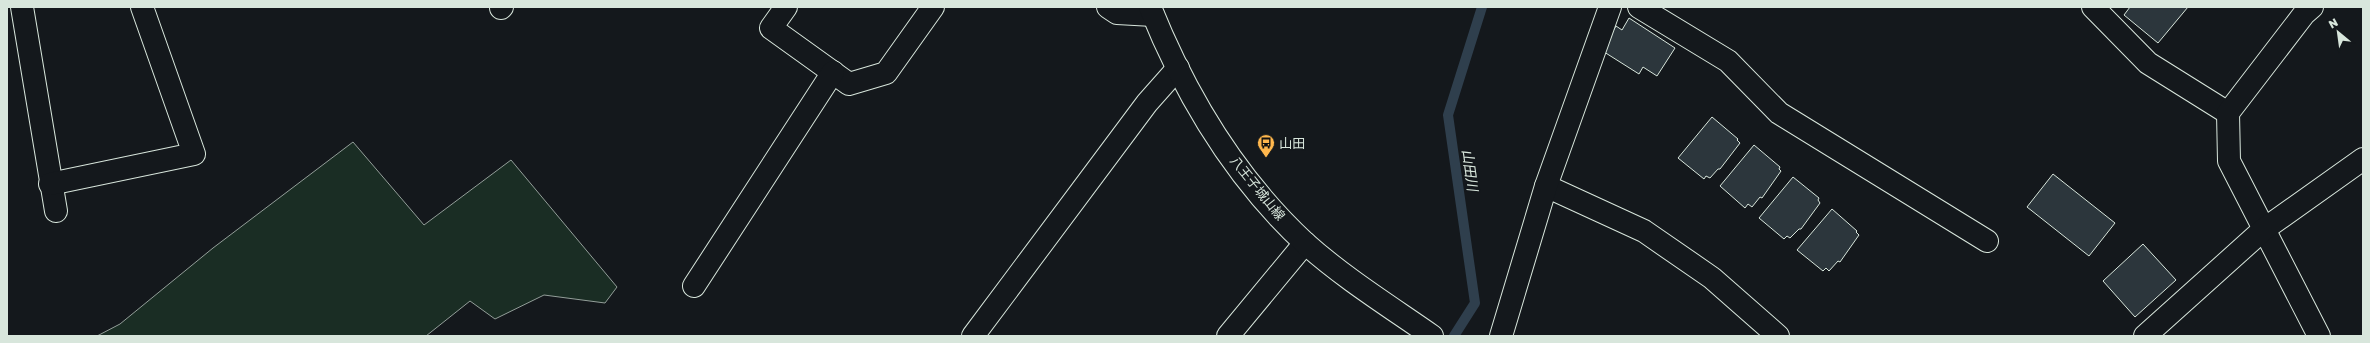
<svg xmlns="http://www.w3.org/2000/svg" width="2370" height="343" viewBox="0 0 2370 343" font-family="'Golos Text','Noto Sans JP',sans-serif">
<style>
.green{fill:#1a2d24;stroke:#939e99}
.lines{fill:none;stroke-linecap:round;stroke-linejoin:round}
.stream{stroke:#2f3f4d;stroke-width:10}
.building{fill:#2c363c;stroke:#d8e6dc}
.minor-casing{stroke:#d8e6dc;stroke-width:24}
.major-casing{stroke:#d8e6dc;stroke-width:24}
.minor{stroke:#14181c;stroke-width:22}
.major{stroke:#14181c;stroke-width:22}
.labels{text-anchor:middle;stroke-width:3;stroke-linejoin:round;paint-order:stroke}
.poi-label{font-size:13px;fill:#d8e6dc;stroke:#14181c;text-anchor:start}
.street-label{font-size:13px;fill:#d8e6dc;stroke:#14181c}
.water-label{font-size:14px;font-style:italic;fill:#d8e6dc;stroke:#14181c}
</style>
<rect width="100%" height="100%" fill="#14181c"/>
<polygon class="green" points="353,142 424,225 511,160 617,287 605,303 544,295 495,319 470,301 426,336 97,336 120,324 213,248"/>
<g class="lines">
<polyline class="stream" points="1454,336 1475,303 1448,115 1482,7"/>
</g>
<g class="building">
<polygon points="2130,7 2188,7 2158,43 2124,15"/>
<polygon points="1629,18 1675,48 1657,76 1643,67 1639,74 1601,50 1616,26 1622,30"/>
<polygon points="1712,117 1738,139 1737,140 1740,143 1720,169 1718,169 1710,178 1706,176 1704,179 1678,158"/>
<polygon points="1754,145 1780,167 1779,169 1781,171 1762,198 1760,197 1752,207 1748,204 1745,208 1720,186"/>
<polygon points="2053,174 2115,223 2089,256 2027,207"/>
<polygon points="1793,177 1819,198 1818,200 1820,203 1801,229 1799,229 1790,238 1787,236 1784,239 1759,218"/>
<polygon points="1832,209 1857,231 1856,232 1859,235 1840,262 1838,261 1829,271 1826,268 1823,271 1797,250"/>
<polygon points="2143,244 2176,280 2135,317 2103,281"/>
</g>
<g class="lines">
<g class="minor-casing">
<g id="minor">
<polyline points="22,7 56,211"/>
<polyline points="786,7 771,28 849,84 886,73 933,7"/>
<polyline points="1108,7 1117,13 1153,15"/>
<polyline points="1639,7 1728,61 1779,113 1987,241"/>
<polyline points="2093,7 2148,63 2228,113"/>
<polyline points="2312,7 2304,14 2228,113 2229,161 2319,336"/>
<polyline points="501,8 502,7"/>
<polyline points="50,184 194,154 142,7"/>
<polyline points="1546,186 1644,231 1712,278 1778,336"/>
<polyline points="694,286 833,72"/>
<polyline points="973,336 1147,103 1178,68"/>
<polyline points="1228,336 1305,243"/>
<polyline points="1501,336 1546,186 1610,7"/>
<polyline points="2145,336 2263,230 2363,159"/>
</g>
</g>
<g class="major-casing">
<path id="major" d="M1150 7C1185 94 1236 179 1305 243 1344 278 1389 306 1432 336"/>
</g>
<use href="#minor" class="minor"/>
<use href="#major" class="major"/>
</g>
<defs>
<g id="bus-pin" transform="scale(0.9)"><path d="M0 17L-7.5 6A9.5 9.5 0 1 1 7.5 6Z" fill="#ffb74d" stroke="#14181c"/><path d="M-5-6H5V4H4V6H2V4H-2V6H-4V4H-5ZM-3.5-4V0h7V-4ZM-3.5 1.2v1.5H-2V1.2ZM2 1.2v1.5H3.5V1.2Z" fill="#111"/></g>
</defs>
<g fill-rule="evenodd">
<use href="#bus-pin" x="1266" y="143"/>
</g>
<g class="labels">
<g class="poi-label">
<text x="1279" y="148">山田</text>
</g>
<g class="street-label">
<text transform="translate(1258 188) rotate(51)" y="5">八王子城山線</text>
</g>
<g class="water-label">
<text transform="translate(1470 170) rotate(82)" y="5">山田川</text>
</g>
</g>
<rect width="2370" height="343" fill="none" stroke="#d8e6dc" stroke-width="16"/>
<g transform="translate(2338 32) rotate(331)" stroke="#14181c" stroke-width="3" paint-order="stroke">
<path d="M0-3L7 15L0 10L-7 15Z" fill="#d8e6dc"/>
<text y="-6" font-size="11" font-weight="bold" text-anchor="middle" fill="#d8e6dc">N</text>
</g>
</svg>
